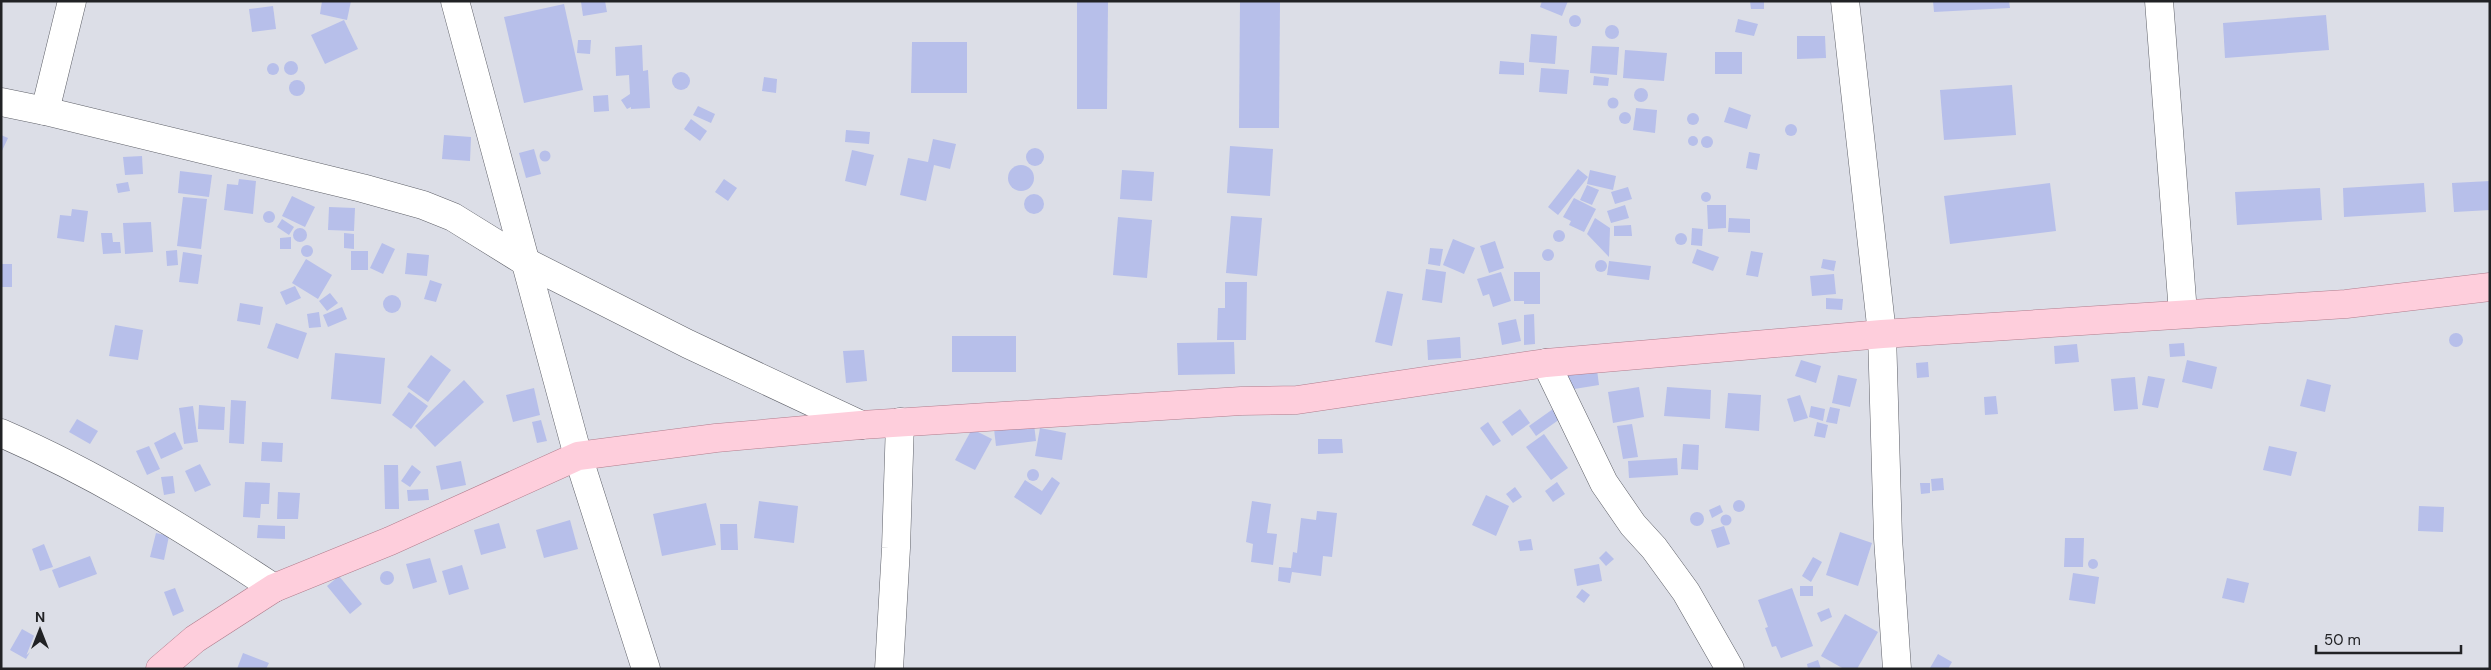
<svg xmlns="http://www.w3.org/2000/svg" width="2491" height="670" viewBox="0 0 2491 670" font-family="'DM Sans',sans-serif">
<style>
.building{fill:#b7bfea}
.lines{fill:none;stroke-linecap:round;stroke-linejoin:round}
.minor-casing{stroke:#5f6169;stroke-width:29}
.major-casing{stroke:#b17d8d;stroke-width:29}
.minor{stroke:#fff;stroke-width:28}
.major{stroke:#fecedc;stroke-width:28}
</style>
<rect width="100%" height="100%" fill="#dcdee7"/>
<g class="building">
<polygon points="322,1 351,1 347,20 320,14"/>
<polygon points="605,1 607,12 583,16 581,2"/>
<polygon points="1077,1 1108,1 1107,109 1077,109"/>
<polygon points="1240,1 1280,1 1279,128 1239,128"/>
<polygon points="1542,1 1568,1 1562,16 1540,7"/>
<polygon points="1750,1 1764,1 1764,9 1751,9"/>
<polygon points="1933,1 2009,1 2010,8 1934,12"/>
<polygon points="564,4 583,90 524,103 504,17"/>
<polygon points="273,6 276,29 252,32 249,9"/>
<circle cx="1575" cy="21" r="6"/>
<polygon points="2326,15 2329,50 2225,58 2223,23"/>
<polygon points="1738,19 1758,24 1754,36 1735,32"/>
<polygon points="344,20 358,49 325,64 311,35"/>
<circle cx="1612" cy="32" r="7"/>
<polygon points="1531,34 1557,36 1555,64 1529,62"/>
<polygon points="1797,36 1825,36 1826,58 1797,59"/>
<polygon points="578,40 591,40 590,54 577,53"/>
<polygon points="912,42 967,42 967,93 911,93"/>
<polygon points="642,45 643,71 648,70 650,108 631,109 631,107 627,109 621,100 630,94 629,75 616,76 615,47"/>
<polygon points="1592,46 1619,47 1617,75 1590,73"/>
<polygon points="1625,50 1667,53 1664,81 1623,78"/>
<rect x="1715" y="52" width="27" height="22"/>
<polygon points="1500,61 1524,63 1524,75 1499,74"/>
<circle cx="291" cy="68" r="7"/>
<circle cx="273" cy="69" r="6"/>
<polygon points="1541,68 1569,70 1567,94 1539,92"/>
<circle cx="681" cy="81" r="9"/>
<polygon points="1594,76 1609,78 1608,86 1593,85"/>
<polygon points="764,77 777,79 776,93 762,91"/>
<circle cx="297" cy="88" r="8"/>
<polygon points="2012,85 2016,135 1944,140 1940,90"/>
<circle cx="1641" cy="95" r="7"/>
<polygon points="608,95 609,111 594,112 593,96"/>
<circle cx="1613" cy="103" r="5.5"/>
<polygon points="698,106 715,114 711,123 693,115"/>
<polygon points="1729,107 1751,115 1747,129 1724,122"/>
<polygon points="1636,108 1657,110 1655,133 1633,130"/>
<circle cx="1625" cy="118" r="6"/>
<circle cx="1693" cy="119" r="6"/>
<polygon points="691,119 707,131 700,141 684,129"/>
<circle cx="1791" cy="130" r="6"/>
<polygon points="846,130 870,132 869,144 845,142"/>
<polygon points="1,135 8,138 1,153"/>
<polygon points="444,135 471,137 470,161 442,159"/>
<circle cx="1707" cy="142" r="6"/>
<circle cx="1693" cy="141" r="5"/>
<polygon points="933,139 956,144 950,169 934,165 926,201 900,195 908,158 928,162"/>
<polygon points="1230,146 1273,149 1270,196 1227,193"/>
<circle cx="1035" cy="157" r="9"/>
<polygon points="534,149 541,174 526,178 519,153"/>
<polygon points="852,150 874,155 866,186 845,181"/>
<circle cx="545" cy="156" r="5.5"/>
<polygon points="1749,152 1760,154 1757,170 1746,168"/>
<polygon points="142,156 143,174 125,175 123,157"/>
<circle cx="1021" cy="178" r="13"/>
<polygon points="1578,169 1588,177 1558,215 1548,207"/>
<polygon points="1122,170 1154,172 1152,201 1120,199"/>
<polygon points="1590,170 1616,176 1613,190 1587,184"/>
<polygon points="180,171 212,175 209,197 178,193"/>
<polygon points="239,179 256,181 253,214 224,210 227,184 238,185"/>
<polygon points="724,179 737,188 728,201 715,192"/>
<polygon points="2490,181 2490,210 2454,212 2452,183"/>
<polygon points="128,182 130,191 118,193 116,184"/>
<polygon points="2050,183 2056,231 1950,244 1944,196"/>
<polygon points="2424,183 2426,212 2344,217 2343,188"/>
<polygon points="1587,185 1599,190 1592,205 1580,200"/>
<polygon points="1628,187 1632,199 1615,204 1611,192"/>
<polygon points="2320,188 2322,220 2237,225 2235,192"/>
<circle cx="1706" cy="197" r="5"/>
<circle cx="1034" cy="204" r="10"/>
<polygon points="292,196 315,207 305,227 282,216"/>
<polygon points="183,197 207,199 201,249 177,246"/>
<polygon points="1574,198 1596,209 1584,232 1569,225 1571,221 1563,217"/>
<polygon points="1625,205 1629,218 1611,223 1607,211"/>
<polygon points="1707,205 1726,205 1726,228 1708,229"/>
<polygon points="329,207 355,208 354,231 328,230"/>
<polygon points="72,209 88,211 84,242 57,238 60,215 71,216"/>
<circle cx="269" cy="217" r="6"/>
<polygon points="1231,216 1262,218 1257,276 1226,273"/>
<polygon points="1118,217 1152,220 1147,278 1113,275"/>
<polygon points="1595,218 1610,228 1609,257 1587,234"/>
<polygon points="1729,218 1750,219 1750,233 1728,232"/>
<polygon points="282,219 294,227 289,235 277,227"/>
<polygon points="151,222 153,252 125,254 123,223"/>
<polygon points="1631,225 1632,236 1614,236 1614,226"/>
<polygon points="1692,228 1703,229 1702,246 1691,245"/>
<circle cx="300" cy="235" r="7"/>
<circle cx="1559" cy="236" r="6"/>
<polygon points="101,233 112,233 113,242 120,242 121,253 103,254"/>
<polygon points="344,233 354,234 354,249 344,248"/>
<circle cx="1681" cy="239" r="6"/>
<polygon points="291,237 291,249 280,249 280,238"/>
<polygon points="1453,239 1475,248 1464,274 1443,265"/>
<polygon points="1495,241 1504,268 1489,273 1480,246"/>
<polygon points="382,243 395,249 383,274 370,268"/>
<circle cx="307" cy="251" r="6"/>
<polygon points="1430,248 1443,249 1440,266 1428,264"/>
<circle cx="1548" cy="255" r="6"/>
<polygon points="1697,249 1719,257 1713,271 1692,263"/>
<polygon points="177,250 178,265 167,266 166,251"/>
<rect x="351" y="251" width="17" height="19"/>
<polygon points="1751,251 1763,253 1758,277 1746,275"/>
<polygon points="183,252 202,255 198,284 179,282"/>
<polygon points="407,253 429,255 427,276 405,274"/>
<polygon points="306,259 332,275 318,299 292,283"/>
<polygon points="1823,259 1836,261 1834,271 1821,268"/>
<circle cx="1601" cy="266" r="6"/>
<polygon points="1609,261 1651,266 1649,280 1607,275"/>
<rect x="1" y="264" width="11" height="23"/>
<polygon points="1426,269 1446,272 1442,303 1422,300"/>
<polygon points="1501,272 1511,301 1493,307 1489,294 1483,296 1477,279"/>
<polygon points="1514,272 1540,272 1540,304 1524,304 1524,301 1514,301"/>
<polygon points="1834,274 1836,294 1812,296 1810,276"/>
<polygon points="430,280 442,284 436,302 424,299"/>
<polygon points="1225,282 1247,282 1246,340 1217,340 1218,308 1225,308"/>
<polygon points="295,286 301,298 286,305 280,292"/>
<polygon points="1387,291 1403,294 1392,346 1375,342"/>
<polygon points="330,293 338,303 327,311 319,301"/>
<circle cx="392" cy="304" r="9"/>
<polygon points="1826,298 1843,299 1842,310 1826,309"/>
<polygon points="240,303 263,307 260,325 237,321"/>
<polygon points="342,307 347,319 328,327 323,315"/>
<polygon points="319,312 321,327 309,328 307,314"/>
<polygon points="1534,314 1535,344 1524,345 1524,315"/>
<polygon points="1516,319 1521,341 1502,345 1498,323"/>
<polygon points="276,323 307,333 298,359 267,348"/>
<polygon points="115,325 143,330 138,360 109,356"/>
<circle cx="2456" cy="340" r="7"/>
<rect x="952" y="336" width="64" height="36"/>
<polygon points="1460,337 1461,358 1428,360 1427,340"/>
<polygon points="1234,342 1235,374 1178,375 1177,343"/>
<polygon points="2184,343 2185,356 2170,357 2169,344"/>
<polygon points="2077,344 2079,362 2055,364 2054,346"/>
<polygon points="864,350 867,381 846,383 843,351"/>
<polygon points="335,353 385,358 381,404 331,399"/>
<polygon points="431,355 451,370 428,402 407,387"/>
<polygon points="1801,360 1821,366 1816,383 1795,376"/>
<polygon points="2187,360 2217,367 2212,389 2182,382"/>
<polygon points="1928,362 1929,377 1917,378 1916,363"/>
<polygon points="1597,370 1599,385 1568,390 1566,375"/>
<polygon points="1838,375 1857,379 1850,407 1832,403"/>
<polygon points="2148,376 2165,379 2158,408 2142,405"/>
<polygon points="2135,377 2138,409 2114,411 2111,379"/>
<polygon points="2307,379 2331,385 2325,412 2300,406"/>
<polygon points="464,380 484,402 435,447 415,426"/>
<polygon points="1639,387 1644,417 1613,423 1608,392"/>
<polygon points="1667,387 1711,390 1710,419 1664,416"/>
<polygon points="534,388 540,415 513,422 506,395"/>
<polygon points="409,392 428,406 411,429 392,415"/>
<polygon points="1728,393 1761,395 1759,431 1725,428"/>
<polygon points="1800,395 1808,418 1794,422 1787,399"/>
<polygon points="1996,396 1998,414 1985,415 1984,397"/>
<polygon points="231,400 246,401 244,444 229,443"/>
<polygon points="199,405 225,407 224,430 198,429"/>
<polygon points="193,406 198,442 184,444 179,408"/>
<polygon points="1811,406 1825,409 1823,421 1809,417"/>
<polygon points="1830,407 1840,409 1837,424 1826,422"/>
<polygon points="1520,409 1530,423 1512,436 1502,422"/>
<polygon points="1553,409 1560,419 1536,436 1529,426"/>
<polygon points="77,419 98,431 90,444 69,432"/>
<polygon points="541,420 547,441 537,443 532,422"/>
<polygon points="1488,422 1501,441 1493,446 1480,428"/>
<polygon points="1817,422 1828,425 1825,438 1814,436"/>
<polygon points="1034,424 1036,441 996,446 994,429"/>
<polygon points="1632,424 1638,457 1623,459 1617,426"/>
<polygon points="1040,428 1066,433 1062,460 1035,456"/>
<polygon points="972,429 992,439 975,470 955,460"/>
<polygon points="175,432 183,449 161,459 154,443"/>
<polygon points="1544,434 1568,468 1551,480 1526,447"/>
<polygon points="1318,439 1342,439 1343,453 1318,454"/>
<polygon points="262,442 283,443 282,462 261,461"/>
<polygon points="1683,444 1699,445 1698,470 1681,469"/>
<polygon points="149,446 160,469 147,475 136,451"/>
<polygon points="2269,446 2297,452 2291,476 2263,470"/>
<polygon points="1677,458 1678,475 1629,478 1628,461"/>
<polygon points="461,461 466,485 441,490 436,466"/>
<polygon points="200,464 211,485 195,492 185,471"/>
<polygon points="384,465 398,465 399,509 385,509"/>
<polygon points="412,465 421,472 410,487 401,481"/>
<circle cx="1033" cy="475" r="6"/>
<polygon points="173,476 175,493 164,495 161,477"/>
<polygon points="1052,477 1060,483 1041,515 1014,497 1025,480 1042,491"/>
<polygon points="1943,478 1944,490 1932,491 1931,479"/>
<polygon points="245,482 270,483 269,504 261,504 260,518 243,517"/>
<polygon points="1557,482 1565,494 1553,502 1545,491"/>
<polygon points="1920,483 1930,483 1930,493 1921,494"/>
<polygon points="1515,487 1522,497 1513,503 1506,494"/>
<polygon points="428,489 429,500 408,501 407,490"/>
<polygon points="278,492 300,493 298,519 277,519"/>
<polygon points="1486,495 1509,506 1496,536 1472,525"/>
<circle cx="1739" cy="506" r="6"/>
<polygon points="759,501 798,506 794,543 754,538"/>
<polygon points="1252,501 1271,504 1267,533 1277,534 1273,565 1251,562 1253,544 1246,542"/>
<polygon points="706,503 716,545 662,556 653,514"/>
<polygon points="1720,505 1723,512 1712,518 1709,510"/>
<polygon points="2419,506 2444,507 2443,532 2418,531"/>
<polygon points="1317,511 1337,513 1332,557 1323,556 1321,576 1292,572 1290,583 1278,581 1279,567 1291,568 1293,552 1297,553 1301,518 1316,520"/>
<circle cx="1697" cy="519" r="7"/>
<circle cx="1726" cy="520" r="5.5"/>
<polygon points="570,520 578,549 544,558 536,530"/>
<polygon points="499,523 506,548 481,555 474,530"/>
<polygon points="720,524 737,524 738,550 721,550"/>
<polygon points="258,525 285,526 285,539 257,538"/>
<polygon points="1724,526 1730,544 1717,548 1711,530"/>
<polygon points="1840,532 1872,543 1858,586 1826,575"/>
<polygon points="156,533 169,536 164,560 150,557"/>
<polygon points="2065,538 2084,538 2083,567 2064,567"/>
<polygon points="1531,539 1533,550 1520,551 1518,541"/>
<polygon points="44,544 53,567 40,571 32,549"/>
<polygon points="1606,551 1614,559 1606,566 1599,558"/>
<polygon points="90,556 97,574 59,588 52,570"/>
<polygon points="1813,557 1822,562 1811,582 1802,576"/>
<polygon points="430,558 437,582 413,589 406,564"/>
<circle cx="2093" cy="564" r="5"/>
<polygon points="1599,564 1602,581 1577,586 1574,569"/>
<polygon points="462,565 469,589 449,595 442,571"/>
<circle cx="387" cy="578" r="7"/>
<polygon points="2073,573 2099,577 2095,604 2069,600"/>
<polygon points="339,576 362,604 350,614 327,586"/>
<polygon points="2227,578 2249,583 2244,603 2222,598"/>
<rect x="1800" y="586" width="13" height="10"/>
<polygon points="175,588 184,611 173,616 164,592"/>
<polygon points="1792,588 1813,646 1781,658 1776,646 1772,647 1765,628 1768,627 1758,600"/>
<polygon points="1582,589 1590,595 1584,603 1576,597"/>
<polygon points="1829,608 1832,617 1821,622 1817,613"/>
<polygon points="1845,614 1878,632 1857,669 1844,669 1821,656"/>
<polygon points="22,629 38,638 26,659 10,650"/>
<polygon points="243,653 269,663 266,669 237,669"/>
<polygon points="1938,654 1952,662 1948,669 1930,668"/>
<polygon points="1818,660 1821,669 1808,669 1807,664"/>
</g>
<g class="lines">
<g class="minor-casing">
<g id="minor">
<polyline points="455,1 578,456 646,669"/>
<polyline points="1845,1 1882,334 1888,538 1897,669"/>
<polyline points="2159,1 2183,313"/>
<polyline points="1,102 45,111 362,188 423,205 453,217 524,261 688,344 861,425"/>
<polyline points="45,111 72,1"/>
<polyline points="1546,363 1604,483 1633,525 1654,548 1686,592 1730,669"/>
<path d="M1 433C98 475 186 530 274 588"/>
<polyline points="889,669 896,548 900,422"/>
</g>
</g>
<g class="major-casing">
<polyline id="major" points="160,669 195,639 274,588 390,541 578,456 716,438 861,425 1241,401 1297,400 1546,363 1882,334 2346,304 2490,287"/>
</g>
<use href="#minor" class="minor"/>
<use href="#major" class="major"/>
</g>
<rect width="2491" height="670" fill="none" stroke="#212225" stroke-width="5"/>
<g transform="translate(40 630)" stroke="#dcdee7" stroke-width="4" paint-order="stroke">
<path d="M0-4L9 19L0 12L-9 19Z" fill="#212225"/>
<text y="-8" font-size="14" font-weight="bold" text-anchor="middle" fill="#212225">N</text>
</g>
<path d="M2316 645v8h145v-8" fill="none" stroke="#212225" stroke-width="2.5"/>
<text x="2324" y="645" font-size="15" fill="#212225" stroke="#dcdee7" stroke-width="4" paint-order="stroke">50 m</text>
</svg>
